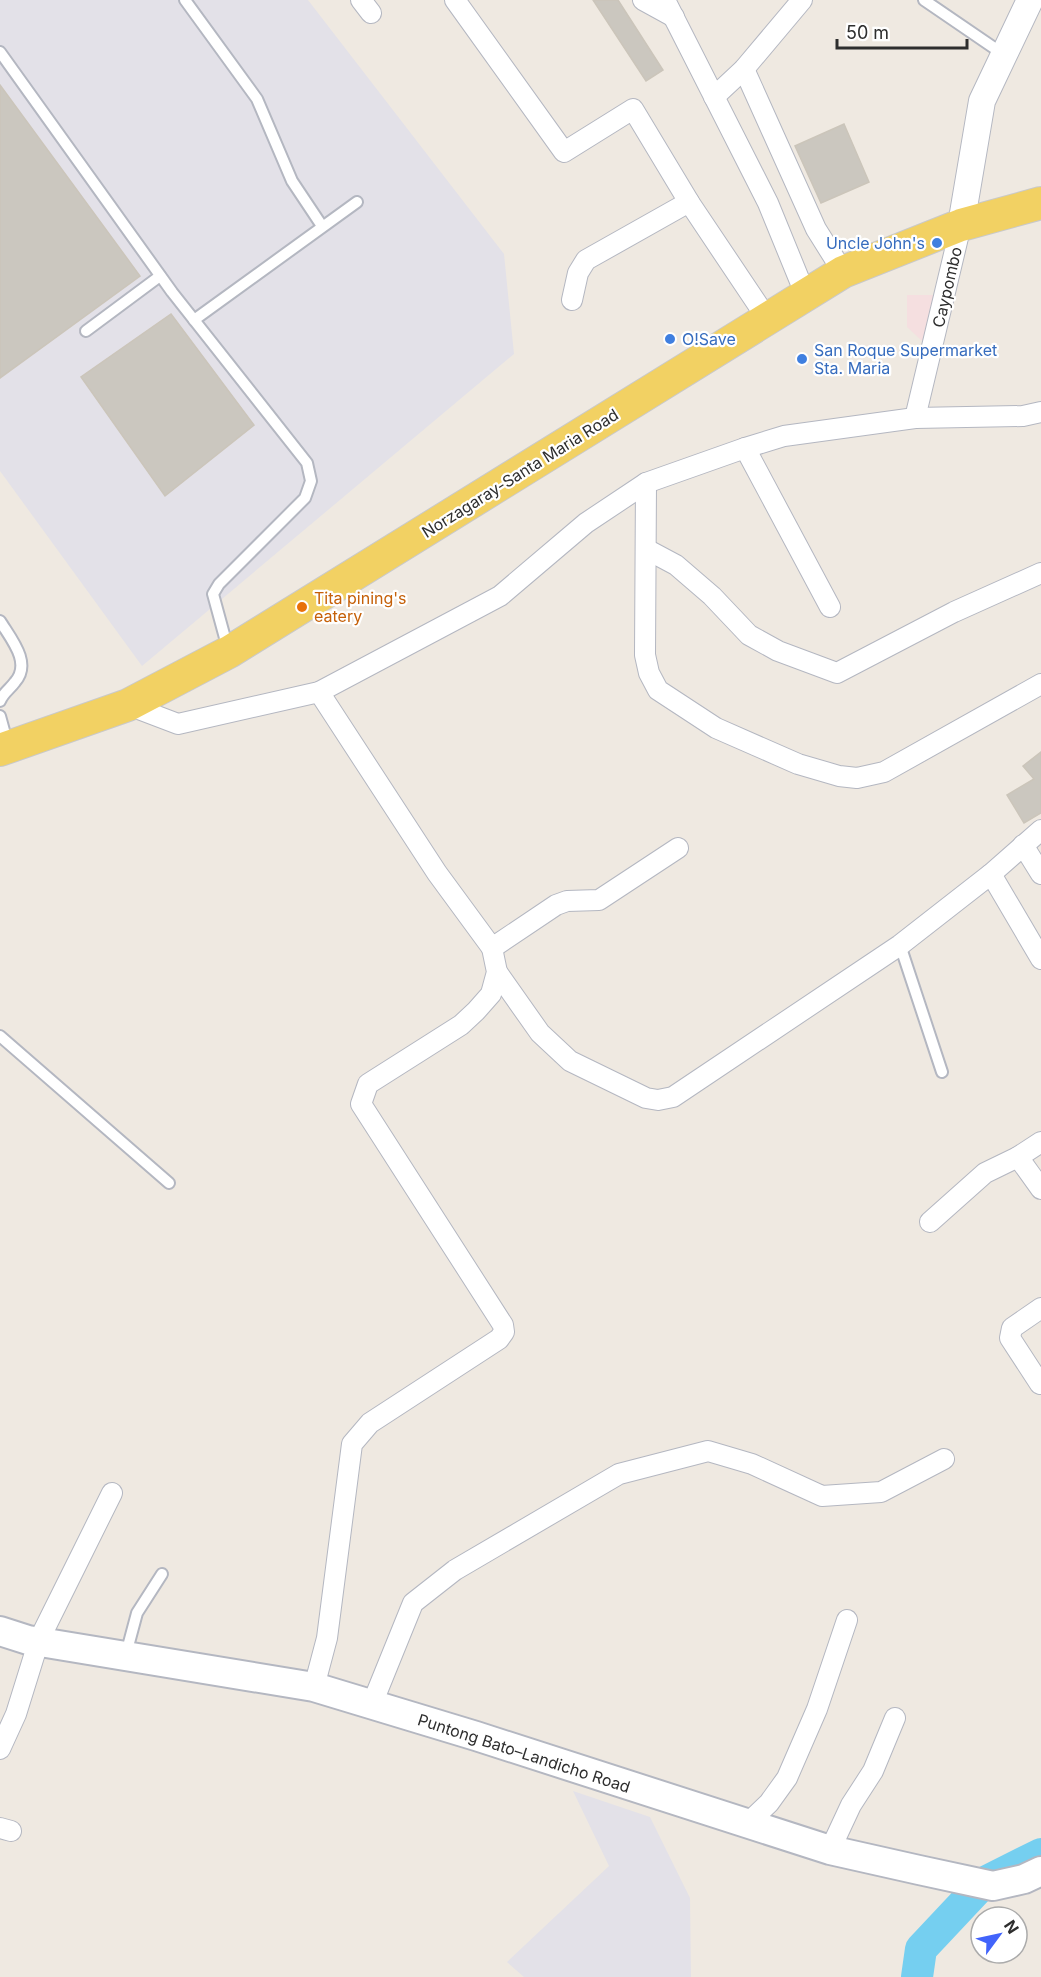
<svg xmlns="http://www.w3.org/2000/svg" width="1041" height="1977" viewBox="0 0 1041 1977" font-family="Inter,sans-serif">
<style>
.industrial{fill:#e3e1e8}
.medical{fill:#f5dfe0}
.lines{fill:none;stroke-linecap:round;stroke-linejoin:round}
.river{stroke:#75cff0;stroke-width:32}
.building{fill:#cbc7bf;stroke:#cbc5ba;stroke-width:1.5}
.service-casing{stroke:#b4b7c1;stroke-width:14}
.minor-casing{stroke:#b4b7c1;stroke-width:22}
.tertiary-casing{stroke:#b4b7c1;stroke-width:28}
.secondary-casing{stroke:#b4b7c1;stroke-width:32}
.primary-casing{stroke:#c9c9c9;stroke-width:34}
.service{stroke:#fff;stroke-width:10}
.minor{stroke:#fff;stroke-width:20}
.tertiary{stroke:#fff;stroke-width:26}
.secondary{stroke:#fff;stroke-width:28}
.primary{stroke:#f2d163;stroke-width:32}
.shop-dot{fill:#3f7fe0;stroke:#fff;stroke-width:2}
.food-dot{fill:#e8710a;stroke:#fff;stroke-width:2}
.labels{text-anchor:middle;stroke-width:4.5;stroke-linejoin:round;paint-order:stroke}
.shop-label{font-size:16px;fill:#366cbe;stroke:#fff;text-anchor:start}
.street-label{font-size:16px;fill:#2e2e2e;stroke:#fff}
.food-label{font-size:16px;fill:#c56008;stroke:#fff;text-anchor:start}
</style>
<rect width="100%" height="100%" fill="#efe9e1"/>
<g class="industrial">
<polygon points="0,0 308,0 504,254 514,354 142,666 0,471"/>
<polygon points="573,1791 650,1817 690,1898 691,1977 524,1977 507,1962 609,1866"/>
</g>
<polygon class="medical" points="907,295 939,295 933,351 907,327"/>
<g class="lines">
<polyline class="river" points="917,1977 921,1949 983,1883 1041,1854"/>
</g>
<g class="building">
<polygon points="593,0 618,0 663,70 646,81"/>
<polygon points="0,85 140,276 0,378"/>
<polygon points="844,124 869,182 821,203 795,146"/>
<polygon points="171,314 254,425 165,496 81,377"/>
<polygon points="1041,752 1041,813 1024,823 1007,795 1034,779 1023,766"/>
</g>
<g class="lines">
<g class="service-casing">
<g id="service">
<polyline points="185,0 257,99 292,181 322,226"/>
<polyline points="924,0 1003,54"/>
<polyline points="0,52 172,292 307,463 311,481 305,498 219,584 213,594 228,649"/>
<polyline points="194,320 357,202"/>
<polyline points="86,331 160,276"/>
<path d="M0 621C11 639 32 663 15 682 10 689 3 693 0 701"/>
<polyline points="0,716 8,745"/>
<polyline points="900,945 942,1072"/>
<polyline points="0,1036 169,1183"/>
<polyline points="126,1654 137,1613 162,1574"/>
</g>
</g>
<g class="minor-casing">
<g id="minor">
<polyline points="361,0 371,13"/>
<polyline points="455,0 564,152 633,109 689,202 768,320"/>
<polyline points="643,0 674,17"/>
<polyline points="665,0 768,203 806,296"/>
<polyline points="744,69 816,229 843,272"/>
<polyline points="714,97 744,69 802,0"/>
<polyline points="572,300 578,273 586,260 689,202"/>
<polyline points="915,418 961,225"/>
<polyline points="745,448 830,607"/>
<polyline points="646,483 645,655 649,673 658,690 716,728 798,764 839,776 857,778 884,772 1041,684"/>
<polyline points="646,549 676,565 712,596 749,635 778,651 837,673 954,612 1041,573"/>
<polyline points="319,692 437,873 492,948 556,905 567,901 599,900 678,848"/>
<polyline points="128,705 178,724 319,692 500,596 586,523 646,483 745,448 784,436 915,418 1023,416 1041,412"/>
<polyline points="1023,845 1041,874"/>
<polyline points="991,874 1041,959"/>
<polyline points="497,972 540,1033 570,1061 646,1098 658,1100 673,1097 900,945 991,874 1041,830"/>
<polyline points="1041,1142 1018,1157 1041,1189"/>
<polyline points="930,1222 985,1173 1018,1157"/>
<polyline points="1040,1384 1010,1338 1012,1328 1041,1308"/>
<polyline points="314,1687 327,1638 352,1444 370,1423 499,1339 504,1332 503,1325 361,1104 368,1084 461,1025 476,1011 491,994 497,972 492,948"/>
<polyline points="372,1704 413,1603 455,1570 619,1474 708,1451 752,1464 822,1496 881,1492 944,1459"/>
<polyline points="0,1749 16,1714 39,1640 112,1493"/>
<polyline points="747,1824 769,1803 787,1778 817,1709 847,1620"/>
<polyline points="0,1828 11,1831"/>
<polyline points="830,1850 851,1805 873,1771 895,1718"/>
</g>
</g>
<g class="tertiary-casing">
<polyline id="tertiary" points="961,225 982,101 1030,0"/>
</g>
<g class="secondary-casing">
<polyline id="secondary" points="0,1631 28,1640 314,1687 476,1736 830,1850 919,1870 993,1886 1024,1879 1041,1871"/>
</g>
<g class="primary-casing">
<polyline id="primary" points="0,750 128,705 229,652 843,272 961,225 1041,203"/>
</g>
<use href="#service" class="service"/>
<use href="#minor" class="minor"/>
<use href="#tertiary" class="tertiary"/>
<use href="#secondary" class="secondary"/>
<use href="#primary" class="primary"/>
</g>
<g class="shop-dot">
<circle cx="937" cy="243" r="6"/>
<circle cx="670" cy="339" r="6"/>
<circle cx="802" cy="359" r="6"/>
</g>
<circle class="food-dot" cx="302" cy="607" r="6"/>
<g class="labels">
<g class="shop-label">
<text x="925" y="249" text-anchor="end">Uncle John's</text>
<text x="682" y="345">O!Save</text>
<text x="814" y="356">San Roque Supermarket<tspan x="814" dy="18">Sta. Maria</tspan></text>
</g>
<g class="street-label">
<text transform="translate(947 287) rotate(-77)" y="6">Caypombo</text>
<text transform="translate(520 473) rotate(-32)" y="6">Norzagaray-Santa Maria Road</text>
<text transform="translate(524 1753) rotate(18)" y="6">Puntong Bato–Landicho Road</text>
</g>
<g class="food-label">
<text x="314" y="604">Tita pining's<tspan x="314" dy="18">eatery</tspan></text>
</g>
</g>
<g transform="translate(999 1935) rotate(57)"><circle r="28" fill="#ffffff" stroke="#ababab" stroke-width="1.5"/>
<path d="M0-4.5L10 22L0 15L-10 22Z" fill="#4264fb"/>
<text y="-9" font-size="16" font-weight="bold" text-anchor="middle" fill="#2e2e2e">N</text>
</g>
<path d="M837 39v9h130v-9" fill="none" stroke="#2e2e2e" stroke-width="3"/>
<text x="846" y="39" font-size="18" fill="#2e2e2e" stroke="#ffffff" stroke-width="4.5" paint-order="stroke">50 m</text>
</svg>
